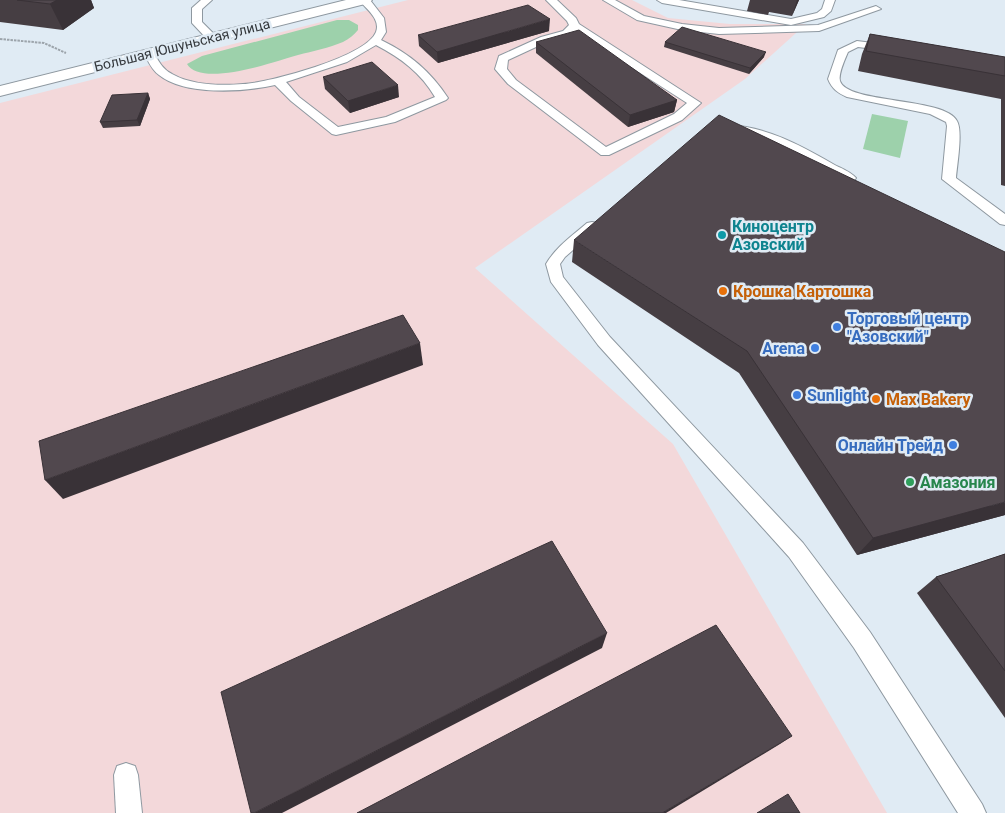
<svg xmlns="http://www.w3.org/2000/svg" width="1005" height="813" viewBox="0 0 1005 813" font-family="Roboto,sans-serif">
<style>
.industrial{fill:#f3d8da}
.green{fill:#9dd1ab}
.lines{fill:none;stroke-linecap:round;stroke-linejoin:round}
.service-casing{stroke:#8e98a0;stroke-width:2}
.tertiary-casing{stroke:#8e98a0;stroke-width:2}
.path{stroke:#9ca4ab;stroke-width:2;stroke-dasharray:2.5 1;stroke-linecap:butt}
.service{fill:#fff;fill-rule:evenodd}
.tertiary{fill:#fff;fill-rule:evenodd}
.wall{fill:#463e43}
.shaded-wall{fill:#393237}
.building{fill:#51484e;stroke:#393237}
.culture-dot{fill:#0f9aa8;stroke:#e0ebf4;stroke-width:2}
.food-dot{fill:#e8710a;stroke:#e0ebf4;stroke-width:2}
.shop-dot{fill:#3f7fe0;stroke:#e0ebf4;stroke-width:2}
.leisure-dot{fill:#2e9e5b;stroke:#e0ebf4;stroke-width:2}
.labels{text-anchor:middle;stroke-width:5;stroke-linejoin:round;paint-order:stroke}
.far-street-label{font-size:14px;fill:#35393d;stroke:#e0ebf4}
.culture-label{font-size:16px;font-weight:bold;fill:#0d838f;stroke:#e0ebf4;text-anchor:start}
.food-label{font-size:16px;font-weight:bold;fill:#c56008;stroke:#e0ebf4;text-anchor:start}
.shop-label{font-size:16px;font-weight:bold;fill:#366cbe;stroke:#e0ebf4;text-anchor:start}
.leisure-label{font-size:16px;font-weight:bold;fill:#27864d;stroke:#e0ebf4;text-anchor:start}
</style>
<rect width="100%" height="100%" fill="#e0ebf4"/>
<polygon class="industrial" points="408,0 632,0 668,18 730,24 806,24 745,79 475,268 673,444 887,813 0,813 0,103"/>
<g class="green">
<path d="M337 20H349L358 25V30C354 35 349 39 343 42 329 48 313 51 298 55 277 61 201 88 187 64L202 56Z"/>
<polygon points="872,114 908,121 900,158 863,149"/>
</g>
<g class="lines">
<g class="service-casing">
<g id="service">
<polygon points="201,0 212,0 202,9 202,22 216,36 217,38 216,40 208,40 192,23 192,8"/>
<path d="M359 0H370L384 18 386 32 381 40C410 54 430 71 448 98L446 100 395 122 336 135 332 134 291 101 275 85C244 92 185 96 159 75 152 70 148 61 144 53L149 50 153 51C158 60 162 69 172 74 191 85 221 86 243 84 268 83 366 57 376 32 381 19 366 9 359 0ZM376 45C401 58 421 73 435 97L386 117 338 127 299 97 286 82 347 62Z"/>
<path d="M546 0H557L576 18 579 24 701 103 682 120 609 155H601L508 84 495 69 499 56 541 37 563 31 569 25 567 21ZM575 31 687 103 674 114 606 147 516 80 507 69 508 60 549 41 571 35Z"/>
<polygon points="603,0 615,0 644,16 682,24 719,28 818,25 873,7 876,6 881,9 819,31 719,34 682,30 637,20"/>
<polygon points="657,0 679,0 791,19 817,13 822,9 825,0 835,0 831,11 824,17 791,25 662,3"/>
<path d="M857 41 889 45 894 48 889 51 858 47 848 52C845 59 838 74 840 81 847 104 945 97 957 121 963 131 957 165 956 178L1005 214V225L1000 224 942 179 947 126 946 122 930 114 847 97C838 93 832 89 828 79L838 50Z"/>
<path d="M729 125C767 127 800 145 833 164 840 168 850 171 856 178L854 181H844L770 141 743 133 725 132 723 129Z"/>
<path d="M592 222 597 223 599 226 597 229 565 257 560 264 563 277 610 337 803 543 870 632 982 804 986 813H958L854 648 789 557 598 345 551 282 546 264C556 247 572 236 587 223Z"/>
<polygon points="126,763 135,766 138,775 142,813 116,813 114,775 117,766"/>
</g>
</g>
<g class="tertiary-casing">
<polygon id="tertiary" points="346,0 372,0 369,3 0,96 0,86"/>
</g>
<polyline class="path" points="0,39 44,43 66,53"/>
<use href="#service" class="service"/>
<use href="#tertiary" class="tertiary"/>
</g>
<g class="wall">
<polygon points="0,0 91,0 94,8 63,30 0,22"/>
<polygon points="750,0 799,0 792,16 769,12 768,15 747,11"/>
<polygon points="549,31 438,63 419,46 418,35"/>
<polygon points="870,34 1005,57 1005,186 1001,185 1001,99 858,71 862,54"/>
<polygon points="536,42 677,100 674,112 628,127 536,53"/>
<polygon points="665,42 764,57 749,74 664,47"/>
<polygon points="323,77 399,97 350,113 325,89"/>
<polygon points="148,93 150,99 140,126 103,128 100,122"/>
<polygon points="574,240 1005,515 857,555 739,373 572,262"/>
<polygon points="1005,554 1005,718 917,593 936,577"/>
</g>
<g class="shaded-wall">
<polygon points="57,0 91,0 94,8 63,30 50,4"/>
<polygon points="797,0 799,0 792,16"/>
<polygon points="550,19 549,31 438,63 437,52"/>
<polygon points="766,52 764,57 749,74 750,68"/>
<polygon points="398,85 399,97 350,113 348,101"/>
<polygon points="148,93 150,99 140,126 137,120"/>
<polygon points="677,100 674,112 628,127 630,115"/>
<polygon points="420,343 423,365 63,499 45,480"/>
<polygon points="1005,502 1005,515 857,555 873,538"/>
<polygon points="607,633 602,648 282,813 254,813"/>
<polygon points="792,736 780,744 666,813 662,813"/>
</g>
<g class="building">
<polygon points="17,0 57,0 50,4"/>
<polygon points="528,5 550,19 437,52 418,35"/>
<polygon points="682,27 766,52 750,68 665,42"/>
<polygon points="579,30 677,100 630,115 536,42"/>
<polygon points="870,34 1005,57 1005,76 866,51"/>
<polygon points="372,62 398,85 348,101 323,77"/>
<polygon points="148,93 137,120 100,122 112,95"/>
<polygon points="719,115 1005,252 1005,502 873,538 747,351 574,240"/>
<polygon points="403,315 420,343 45,480 39,441"/>
<polygon points="552,541 607,633 254,813 251,813 221,692"/>
<polygon points="1005,554 1005,671 936,577"/>
<polygon points="716,625 792,736 662,813 357,813"/>
<polygon points="788,794 800,813 757,813"/>
</g>
<circle class="culture-dot" cx="722" cy="235" r="5"/>
<g class="food-dot">
<circle cx="723" cy="291" r="5"/>
<circle cx="876" cy="399" r="5"/>
</g>
<g class="shop-dot">
<circle cx="837" cy="327" r="5"/>
<circle cx="815" cy="348" r="5"/>
<circle cx="797" cy="395" r="5"/>
<circle cx="953" cy="445" r="5"/>
</g>
<circle class="leisure-dot" cx="910" cy="482" r="5"/>
<g class="labels">
<g class="far-street-label">
<text transform="translate(182 45) rotate(-14)" y="5">Большая Юшуньская улица</text>
</g>
<g class="culture-label">
<text x="732" y="232">Киноцентр<tspan x="732" dy="18">Азовский</tspan></text>
</g>
<g class="food-label">
<text x="733" y="297">Крошка Картошка</text>
<text x="886" y="405">Max Bakery</text>
</g>
<g class="shop-label">
<text x="847" y="324">Торговый центр<tspan x="847" dy="18">"Азовский"</tspan></text>
<text x="805" y="354" text-anchor="end">Arena</text>
<text x="807" y="401">Sunlight</text>
<text x="943" y="451" text-anchor="end">Онлайн Трейд</text>
</g>
<g class="leisure-label">
<text x="920" y="488">Амазония</text>
</g>
</g>
</svg>
